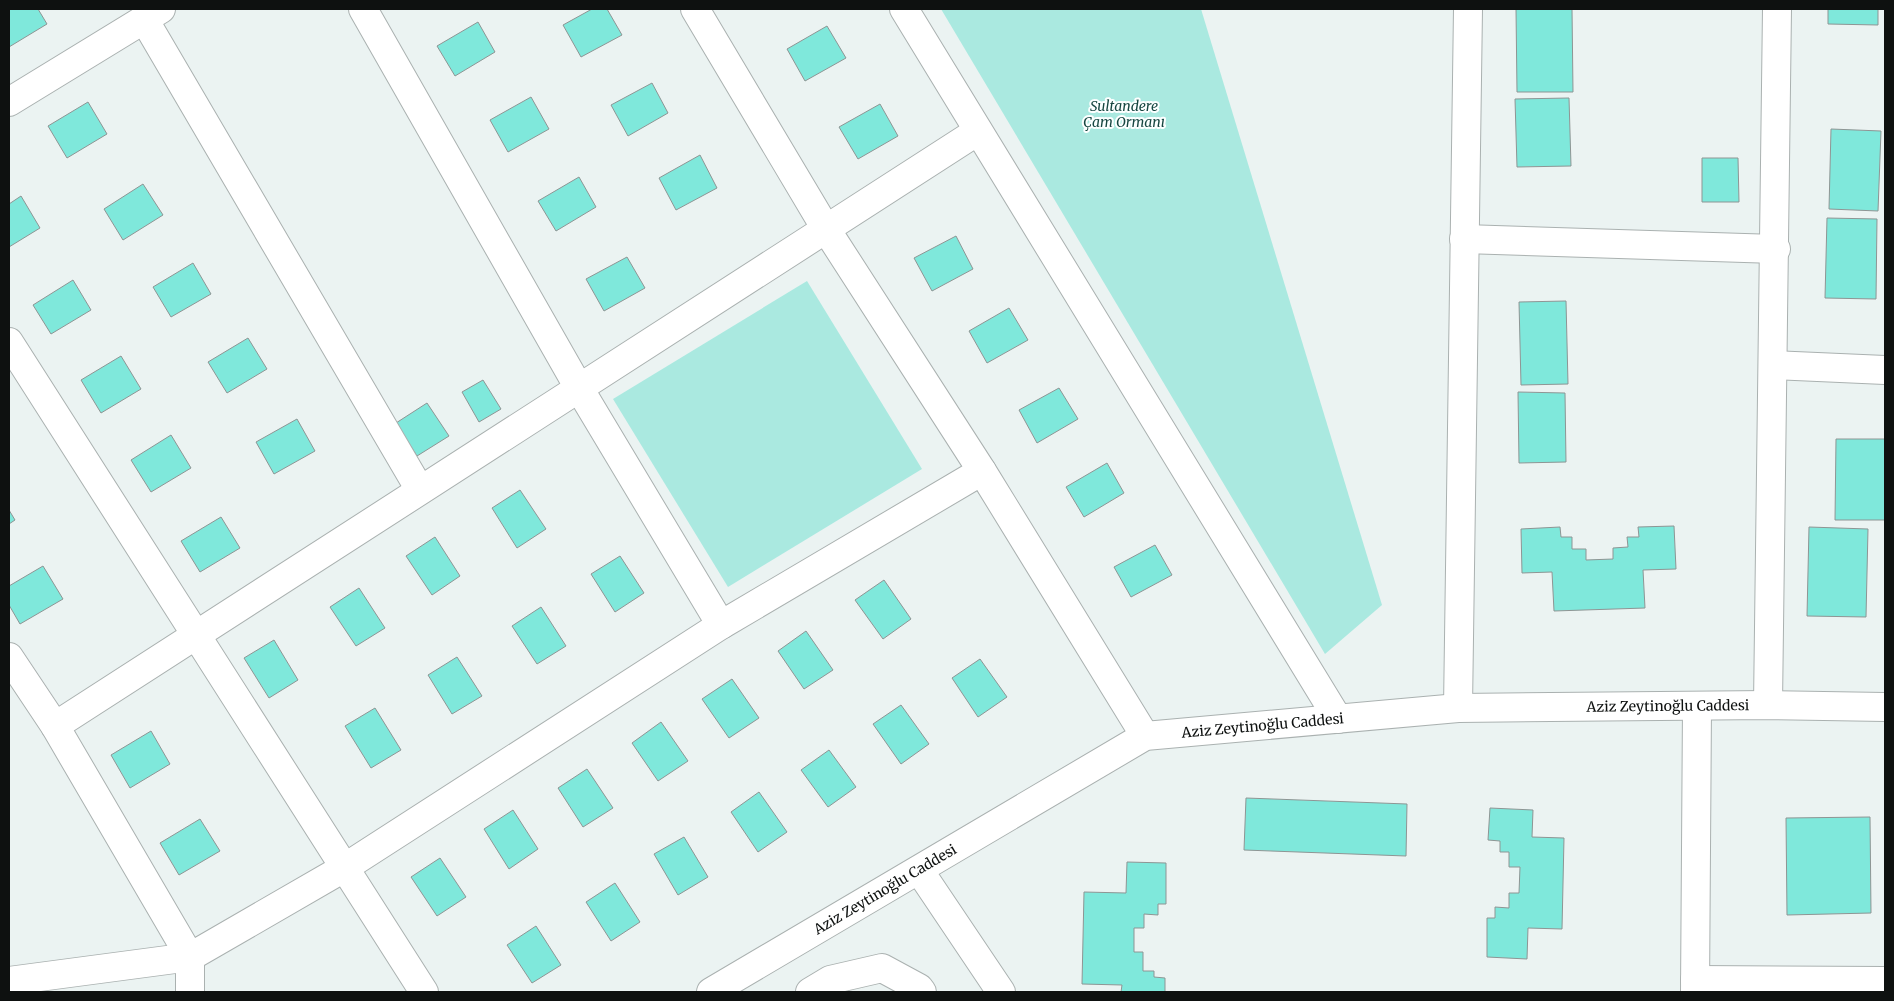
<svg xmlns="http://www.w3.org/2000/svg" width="1894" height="1001" viewBox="0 0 1894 1001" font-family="Merriweather,serif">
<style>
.green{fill:#aae9e0}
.building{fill:#7fe8db;stroke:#8e9594}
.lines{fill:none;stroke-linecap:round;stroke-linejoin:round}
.minor-casing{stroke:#aab1b0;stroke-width:30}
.major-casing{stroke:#aab1b0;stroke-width:30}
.minor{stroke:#fff;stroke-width:28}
.major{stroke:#fff;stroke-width:28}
.labels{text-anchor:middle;stroke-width:4;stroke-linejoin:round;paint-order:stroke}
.park-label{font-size:14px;font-style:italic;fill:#164641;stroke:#fcffff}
.street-label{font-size:14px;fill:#0e1110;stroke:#fcffff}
</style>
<rect width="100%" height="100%" fill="#ebf3f2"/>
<g class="green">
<polygon points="941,9 1201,9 1382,605 1325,654"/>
<polygon points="807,281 922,469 728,587 613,399"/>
</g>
<g class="building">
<polygon points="9,9 38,9 47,24 9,47"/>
<polygon points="592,9 607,9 622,35 581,57 563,25"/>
<polygon points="1516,9 1572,9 1573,92 1517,92"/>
<polygon points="1828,9 1878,9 1878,25 1828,24"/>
<polygon points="478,22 495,52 455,76 437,46"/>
<polygon points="827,26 846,58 805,81 787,49"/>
<polygon points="652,83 668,113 628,136 611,105"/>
<polygon points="531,97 549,129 508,152 490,120"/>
<polygon points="1569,98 1571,166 1517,167 1515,99"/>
<polygon points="88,102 107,134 67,158 48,126"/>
<polygon points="880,104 898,136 858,159 839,127"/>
<polygon points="1831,129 1881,131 1878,211 1829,209"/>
<polygon points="700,155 717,188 676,210 659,178"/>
<polygon points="1702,158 1738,158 1739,202 1702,202"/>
<polygon points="579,177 596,207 556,231 538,201"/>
<polygon points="143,184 163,215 123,240 104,209"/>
<polygon points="21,196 40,228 9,247 9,204"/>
<polygon points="1827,218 1877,219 1876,299 1825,298"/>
<polygon points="956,236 973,269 932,291 914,258"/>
<polygon points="627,257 645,288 604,311 586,279"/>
<polygon points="193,263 211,294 171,317 153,287"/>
<polygon points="73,280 91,310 51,334 33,305"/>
<polygon points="1566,301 1568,384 1521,385 1519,302"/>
<polygon points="1009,308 1028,340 987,363 969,331"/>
<polygon points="248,338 267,369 227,393 208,362"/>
<polygon points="121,356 141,389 101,413 81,380"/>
<polygon points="483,380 501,409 479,422 462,392"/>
<polygon points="1059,388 1078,419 1037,443 1019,410"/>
<polygon points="1518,392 1565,393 1566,462 1519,463"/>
<polygon points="427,403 449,436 417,456 396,423"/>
<polygon points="297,419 315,451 274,474 256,442"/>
<polygon points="171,435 191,468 151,492 131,460"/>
<polygon points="1836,439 1885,439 1885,520 1835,520"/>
<polygon points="1107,463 1124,493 1084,517 1066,487"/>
<polygon points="520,490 546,529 517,548 492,508"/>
<polygon points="9,510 15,520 9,524"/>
<polygon points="221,517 240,548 200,572 181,541"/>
<polygon points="1674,526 1676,569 1643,570 1645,608 1554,611 1552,572 1522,573 1521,529 1560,527 1561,537 1572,537 1572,549 1586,549 1586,560 1613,559 1613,548 1628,547 1627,537 1639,537 1638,527"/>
<polygon points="1809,527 1868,529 1866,617 1807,616"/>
<polygon points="435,537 460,576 432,595 406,556"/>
<polygon points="1155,545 1172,575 1131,597 1114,567"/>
<polygon points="620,556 644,593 615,612 591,574"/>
<polygon points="43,566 63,599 20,624 9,605 9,586"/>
<polygon points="884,580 911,619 883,639 855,600"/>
<polygon points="359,588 385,628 356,646 330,607"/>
<polygon points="541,607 566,646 537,664 512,626"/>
<polygon points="806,631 833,670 804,689 778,651"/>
<polygon points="274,640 298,680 269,698 244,658"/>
<polygon points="457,657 482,696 452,714 428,675"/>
<polygon points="980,659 1007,697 978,717 952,678"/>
<polygon points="732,679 759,718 729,738 702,699"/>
<polygon points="901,705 929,744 901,764 873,724"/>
<polygon points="375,708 401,750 371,768 345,726"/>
<polygon points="661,722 688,761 658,781 632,743"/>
<polygon points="151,731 170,764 130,788 111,755"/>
<polygon points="829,750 856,787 828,807 801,770"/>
<polygon points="587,769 613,808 583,827 558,788"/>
<polygon points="759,792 787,832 758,852 731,812"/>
<polygon points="1246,798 1407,804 1406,856 1244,850"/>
<polygon points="1490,808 1533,810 1532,837 1564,838 1562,929 1528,928 1527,959 1487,957 1487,918 1495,918 1495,907 1509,908 1509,893 1519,893 1520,867 1509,867 1509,852 1500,852 1500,841 1488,840"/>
<polygon points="513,810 538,849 509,869 484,829"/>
<polygon points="1870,817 1871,913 1787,915 1786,818"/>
<polygon points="200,819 220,851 179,875 160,843"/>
<polygon points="684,837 708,877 678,895 654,854"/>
<polygon points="440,858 466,897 437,916 411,877"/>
<polygon points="1127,862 1166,863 1166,904 1158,904 1158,915 1144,914 1144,928 1134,928 1134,952 1143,952 1143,971 1154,971 1154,977 1165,978 1165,992 1121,992 1122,985 1082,984 1084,892 1126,893"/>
<polygon points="615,883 640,922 611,941 586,902"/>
<polygon points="536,926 561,965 532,983 507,945"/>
</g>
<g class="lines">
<g class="minor-casing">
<g id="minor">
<polyline points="363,9 579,388 721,625"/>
<polyline points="695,9 826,229 982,471 1145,736"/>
<polyline points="904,9 1338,719"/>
<polyline points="144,19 420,490"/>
<polyline points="9,102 161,9"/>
<polyline points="1464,239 1776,249"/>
<polyline points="9,342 424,992"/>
<polyline points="1774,365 1885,370"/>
<polyline points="9,657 55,726 190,957 190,992"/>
<polyline points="1768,705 1777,9"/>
<polyline points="1458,708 1468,9"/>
<polyline points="55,726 978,131"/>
<polyline points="919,870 1001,992"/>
<polyline points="1695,980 1885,981"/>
<polyline points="9,981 190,957 344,868 721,625 982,471"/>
<polyline points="810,992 830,980 882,968 919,988 922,992"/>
<polyline points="1695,992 1697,706"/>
</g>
</g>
<g class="major-casing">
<g id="major">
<path id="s1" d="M711 992 1145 736 1458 708 1768 705 1885 707"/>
</g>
</g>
<use href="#minor" class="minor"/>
<use href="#major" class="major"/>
</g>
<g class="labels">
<g class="park-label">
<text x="1124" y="111">Sultandere<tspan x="1124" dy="16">Çam Ormanı</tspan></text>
</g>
<g class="street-label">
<text dy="5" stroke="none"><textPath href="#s1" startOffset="1028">Aziz Zeytinoğlu Caddesi</textPath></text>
<text dy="5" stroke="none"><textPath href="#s1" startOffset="622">Aziz Zeytinoğlu Caddesi</textPath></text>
<text dy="5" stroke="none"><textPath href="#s1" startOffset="202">Aziz Zeytinoğlu Caddesi</textPath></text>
</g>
</g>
<rect width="1894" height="1001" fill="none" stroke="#0e1110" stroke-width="20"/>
</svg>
